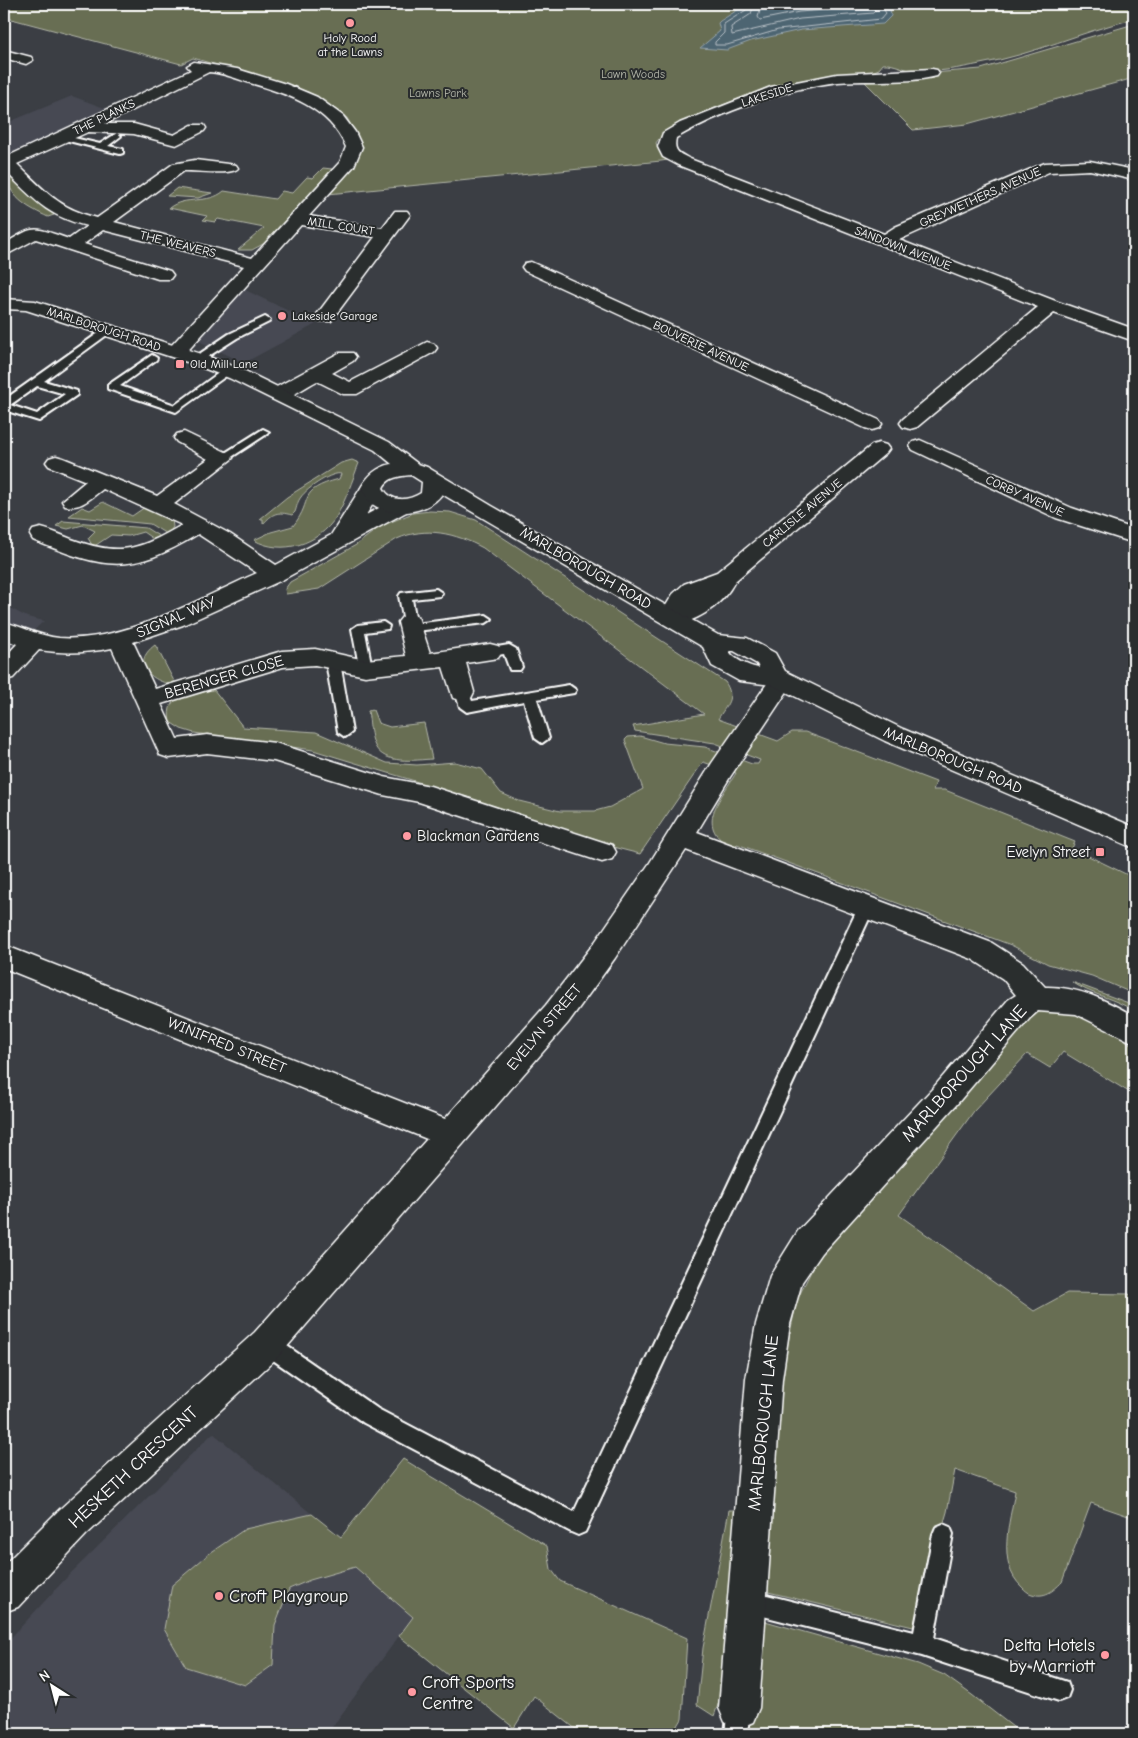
<svg xmlns="http://www.w3.org/2000/svg" width="1138" height="1738" viewBox="0 0 1138 1738" font-family="'Comic Neue',sans-serif">
<style>
.built{fill:#474953}
.green{fill:#676e53;stroke:#b3b6a9}
.water{fill:#4e6572;stroke:#95a3aa}
.lines{fill:none;stroke-linecap:round;stroke-linejoin:round}
.shore{stroke:#b8c1c7;stroke-width:1}
.lane-casing{stroke:#fff;stroke-width:4}
.street-casing{stroke:#fff;stroke-width:3}
.secondary-casing{stroke:#fff;stroke-width:3}
.lane{fill:#2a2d2e;fill-rule:evenodd}
.street{fill:#2a2d2e;fill-rule:evenodd}
.secondary{fill:#2a2d2e;fill-rule:evenodd}
.poi-dot{fill:#ff9aa2;stroke:#2a2d2e;stroke-width:2}
.labels{text-anchor:middle;stroke-width:4;stroke-linejoin:round;paint-order:stroke}
.far-poi-label{font-size:12px;fill:#fff;stroke:#2a2d2e;text-anchor:start}
.far-park-label{font-size:12px;fill:#b3b6a9;stroke:#2a2d2e}
.far-street-label{font-size:12px;fill:#fff;stroke:#2a2d2e}
.street-label{font-size:15px;fill:#fff;stroke:#2a2d2e}
.poi-label{font-size:15px;fill:#fff;stroke:#2a2d2e;text-anchor:start}
.near-street-label{font-size:18px;fill:#fff;stroke:#2a2d2e}
.near-poi-label{font-size:18px;fill:#fff;stroke:#2a2d2e;text-anchor:start}
</style>
<rect width="100%" height="100%" fill="#3b3e44"/>
<filter id="ink" filterUnits="userSpaceOnUse"><feTurbulence type="fractalNoise" baseFrequency=".02" numOctaves="2"/><feDisplacementMap in="SourceGraphic" scale="10" xChannelSelector="R" yChannelSelector="G"/><feConvolveMatrix kernelMatrix="1 2 1 2 8 2 1 2 1" color-interpolation-filters="sRGB"/></filter>
<g filter="url(#ink)">
<g class="built">
<polygon points="72,96 107,109 9,155 4,155 4,124"/>
<polygon points="243,289 316,324 244,363 199,341"/>
<polygon points="4,605 27,617 44,621 10,652 4,648"/>
<polygon points="213,1433 340,1537 355,1567 413,1617 327,1734 4,1734 4,1645 69,1575"/>
</g>
<g class="green">
<path d="M4 4H1134V19C1082 31 1033 55 980 64 960 68 936 73 916 71 904 70 894 63 883 64L879 69 874 71C849 74 823 76 798 81 771 86 667 121 656 143L659 151 668 160 661 161 328 194 358 158 359 152 354 132 347 118 308 92 193 58 181 64 4 17Z"/>
<polygon points="1134,24 1134,78 967,124 913,130 862,79 981,69"/>
<path d="M323 168 332 169 263 244 252 250H238L264 228 218 219 215 222 203 220 207 216 169 208C185 195 208 205 224 191L275 199 282 191 292 193 307 177 313 178Z"/>
<path d="M10 175 29 195 54 215 48 217C29 208 12 200 6 177Z"/>
<polygon points="177,188 212,193 198,198 167,196"/>
<path d="M352 460 359 463C352 481 346 500 336 517 319 544 282 556 254 540L271 532 293 526C315 499 295 491 339 479L341 474C333 471 307 488 301 497 297 502 297 507 295 512L292 515C277 511 273 513 263 524V519H260L287 497 341 463Z"/>
<polygon points="103,502 132,516 145,507 172,520 173,527 168,535 150,524 69,516 82,507 90,510"/>
<path d="M430 511 450 512 476 520 725 682C736 698 726 705 718 719L778 741 792 732H805L936 782 933 790H945L1075 842 1072 848 1134 878V994L1092 976 1048 964 1011 945 737 844 733 848C693 827 720 800 736 773L703 762 640 854 601 844 451 792 313 750 194 733 181 729 170 722C164 694 192 688 214 690L243 727 316 732 387 763 417 765 455 762 482 769 501 793 519 801 560 811H595L610 807 643 789 625 740 628 737 640 736 664 743 705 747 752 764H758L760 760 715 743 635 731 633 726 704 714 483 548C455 533 426 526 397 539L319 589 286 594 285 589 290 582 356 545 381 526 413 513Z"/>
<polygon points="63,521 146,528 162,538 156,541 143,532 129,536 111,535 93,547 88,538 95,531 83,525 68,529 56,526"/>
<path d="M155 645 157 648 176 685C153 683 129 664 155 645Z"/>
<path d="M373 710 378 723 390 727 424 723 432 759C415 760 384 765 375 746 370 736 370 722 368 711Z"/>
<path d="M1072 982 1134 1005V1011C1115 998 1091 995 1072 982Z"/>
<path d="M1045 1008 1070 1009 1116 1033 1134 1047V1095L1063 1052 1050 1068 1027 1054 974 1111 899 1215 1034 1311 1067 1293 1129 1294 1134 1298V1518L1091 1503 1062 1582C1053 1591 1045 1598 1032 1594 1028 1593 1025 1590 1022 1587 996 1563 1010 1522 1015 1491L955 1470 947 1512 913 1627 756 1589 768 1437 797 1300 823 1247 1026 1017Z"/>
<polygon points="403,1459 547,1546 551,1569 560,1581 687,1638 682,1719 673,1734 582,1734 534,1696 514,1728 399,1636 413,1617 355,1567 310,1580 289,1589 275,1625 273,1665 245,1685 186,1667 164,1629 172,1585 210,1553 245,1529 312,1514 341,1537"/>
<polygon points="729,1510 735,1510 725,1685 714,1716 697,1705 703,1648"/>
<polygon points="758,1619 918,1664 944,1675 972,1695 1022,1734 760,1734 746,1724"/>
</g>
<polygon class="water" points="747,4 879,4 890,8 891,16 883,24 801,30 751,41 727,50 700,48 720,31 718,23 720,21"/>
<g class="lines">
<g class="shore">
<polyline points="748,4 746,10 724,24 724,33 715,42 715,45 727,45 778,30 881,19 886,13 880,4"/>
<polyline points="754,4 751,14 731,27 732,35 800,19 873,13 875,11 873,4"/>
<polyline points="762,4 758,17 760,20 799,12 864,7 866,4"/>
</g>
<g class="lane-casing">
<g id="lane">
<polygon points="117,133 121,136 108,146 123,149 123,153 120,154 57,138 61,135 100,144"/>
<polygon points="265,317 270,320 269,322 237,338 201,361 197,362 192,359 229,334"/>
<path d="M107 327 111 328V332L44 381 77 391V395L39 421 4 410V400ZM37 386 65 394 37 414 10 405Z"/>
<polygon points="152,355 157,358 156,360 120,386 175,405 224,369 232,369 233,371 176,412 108,389 108,385"/>
<polygon points="263,429 269,432 267,434 227,460 219,460 217,458"/>
<polygon points="436,589 442,593 440,596 412,599 416,622 415,624 486,615 492,619 486,623 407,632 406,629 408,626 404,622 399,596 401,593"/>
<polygon points="383,622 389,626 388,629 365,632 372,668 365,672 360,671 352,629 358,625"/>
<polygon points="509,645 516,649 522,667 520,670 510,670 504,654 490,656 483,652 485,649"/>
<polygon points="333,658 340,662 352,732 345,737 338,732 326,662"/>
<polygon points="569,685 576,690 574,693 537,699 549,738 542,743 535,738 524,701 467,712 460,707 455,692 462,687 467,689 472,701"/>
<polygon points="866,902 871,904 874,908 585,1532 578,1535 571,1532 364,1423 260,1351 257,1344 260,1337 267,1335 274,1337 378,1409 574,1512 858,908 861,904"/>
<polygon points="943,1524 950,1527 953,1534 934,1638 1067,1682 1070,1690 1067,1698 1059,1701 922,1656 747,1612 739,1609 736,1601 739,1593 747,1590 914,1632 933,1534 936,1527"/>
<polygon points="739,1697 747,1700 750,1708 747,1734 725,1734 728,1708 731,1700"/>
</g>
</g>
<g class="street-casing">
<g id="street">
<polygon points="4,50 31,57 33,60 26,64 4,58"/>
<path d="M194 62 237 69 286 84 317 97 343 116 355 132 362 147 354 166 309 216 382 228 395 211H407L410 215 331 321H317L315 317 375 237 301 225 183 356H169L166 352 169 348 244 266 103 230 84 244 170 271 173 275 170 279H158L36 239 4 256V244C37 224 33 227 69 239L87 226C45 215 34 199 4 170V158L191 70 187 66ZM209 72C224 73 237 79 250 83 289 94 329 108 346 147L340 162 252 258 114 222 184 171C196 170 232 176 238 168L236 165 195 160 173 164 97 218C58 208 45 191 17 164L88 132 134 134 176 145 204 131 206 128 204 125H192L174 135 134 124H105Z"/>
<path d="M932 69 937 70 939 73 937 76C906 84 870 79 838 82 787 88 720 112 676 138 673 152 679 153 690 159L884 234 895 227 1045 163 1090 161 1134 170V180L1090 170 1049 172 899 240 1058 302 1134 329V341L1054 313 917 427 910 429 903 427 900 423 903 419 1038 307 678 165 663 157 658 147 663 133 680 123 771 87 837 74Z"/>
<polygon points="531,262 879,420 882,424 879,428 872,430 865,428 525,271 522,267 525,263"/>
<path d="M427 342 434 344 437 348 434 352 357 394H343L317 381C303 388 287 402 271 398L268 394 271 390 339 353H353L356 357 353 361 332 373 350 382Z"/>
<path d="M184 432 230 454 233 458 174 504 230 534 276 565 331 535 364 483 372 482 380 483 383 488 366 515 392 501 400 499 408 501 411 506 408 511 282 580 183 625 133 642 155 689 282 651 315 649 365 660 406 656 398 622 402 617 410 614 418 617 430 653 490 644 498 646 502 652 498 658 466 663 474 692 471 698 462 700 453 698 443 667 365 676 315 665 283 667 161 704 177 739 207 735 275 743 384 777 430 786 612 845 616 852 612 859 602 862 419 802 383 795 274 761 207 753 169 758 160 755 112 648C87 653 64 654 39 650L13 678 4 680V658L17 644 4 639V622C23 627 39 636 59 638 125 643 198 599 257 573L198 534C130 576 104 569 33 540L30 535 33 530 41 528C54 531 65 537 77 541 122 557 142 548 182 525L103 489C91 498 81 509 65 506L62 501 86 481 49 466 46 462 49 458 56 456 63 458 157 496 208 459 177 442 174 438 177 434Z"/>
<polygon points="920,440 1072,508 1134,529 1134,543 1056,518 913,450 910,446 913,442"/>
<path d="M879 443 886 445 889 449 886 453 735 581C723 605 690 630 663 622L659 617 673 594 684 584 717 572 872 445Z"/>
<path d="M782 673 791 675 794 681 730 777 697 832 992 943 1023 963 1045 987C1077 986 1108 1001 1134 1016V1043L1076 1014 1038 1011 1030 1018 956 1105 822 1253 802 1282 790 1324 782 1379 759 1708 753 1722 739 1728 725 1722 719 1708 746 1379 756 1324 770 1276 798 1231 934 1087 1008 1000 1016 995 1003 979 972 959 686 850 615 958 568 1023 279 1356 86 1535 18 1607 4 1612V1565L60 1509 255 1332 427 1139 4 968V945L445 1119 546 1005 595 942 649 864 712 763 773 675Z"/>
</g>
</g>
<g class="secondary-casing">
<path id="secondary" d="M4 299 35 301 204 355 243 370 389 442 418 464 427 467 492 506 718 635 747 638 775 653 785 671 903 729 1134 827V848L885 741 772 685 739 681 712 666 703 647 442 494C428 514 388 519 370 502 366 498 364 492 361 488 368 475 377 467 392 464L375 450 229 378 190 363 26 310 4 309ZM411 475 422 482 421 493C408 501 391 503 383 488 388 477 400 476 411 475ZM729 651H734L757 664 759 668C750 667 733 659 729 651Z"/>
</g>
<use href="#lane" class="lane"/>
<use href="#street" class="street"/>
<use href="#secondary" class="secondary"/>
</g>
</g>
<g class="poi-dot">
<circle cx="350" cy="23" r="5"/>
<circle cx="282" cy="316" r="5"/>
<rect x="175" y="359" width="10" height="10" rx="2.5"/>
<circle cx="407" cy="836" r="5"/>
<rect x="1095" y="847" width="10" height="10" rx="2.5"/>
<circle cx="219" cy="1596" r="5"/>
<circle cx="1105" cy="1655" r="5"/>
<circle cx="412" cy="1692" r="5"/>
</g>
<g class="labels">
<g class="far-poi-label">
<text x="350" y="42" text-anchor="middle">Holy Rood<tspan x="350" dy="14">at the Lawns</tspan></text>
<text x="292" y="320">Lakeside Garage</text>
<text x="190" y="368">Old Mill Lane</text>
</g>
<g class="far-park-label">
<text x="633" y="78">Lawn Woods</text>
<text x="438" y="97">Lawns Park</text>
</g>
<g class="far-street-label">
<text transform="translate(767 95) rotate(-18)" y="4">LAKESIDE</text>
<text transform="translate(104 117) rotate(-26)" y="4">THE PLANKS</text>
<text transform="translate(980 197) rotate(-24)" y="4">GREYWETHERS AVENUE</text>
<text transform="translate(341 226) rotate(9)" y="4">MILL COURT</text>
<text transform="translate(178 244) rotate(14)" y="4">THE WEAVERS</text>
<text transform="translate(903 248) rotate(21)" y="4">SANDOWN AVENUE</text>
<text transform="translate(104 329) rotate(18)" y="4">MARLBOROUGH ROAD</text>
<text transform="translate(701 346) rotate(25)" y="4">BOUVERIE AVENUE</text>
<text transform="translate(1025 496) rotate(24)" y="4">CORBY AVENUE</text>
<text transform="translate(802 513) rotate(-40)" y="4">CARLISLE AVENUE</text>
</g>
<g class="street-label">
<text transform="translate(586 568) rotate(30)" y="5">MARLBOROUGH ROAD</text>
<text transform="translate(176 617) rotate(-23)" y="5">SIGNAL WAY</text>
<text transform="translate(224 677) rotate(-16)" y="5">BERENGER CLOSE</text>
<text transform="translate(953 760) rotate(23)" y="5">MARLBOROUGH ROAD</text>
<text transform="translate(544 1027) rotate(-50)" y="5">EVELYN STREET</text>
<text transform="translate(227 1045) rotate(22)" y="5">WINIFRED STREET</text>
</g>
<g class="poi-label">
<text x="417" y="841">Blackman Gardens</text>
<text x="1090" y="857" text-anchor="end">Evelyn Street</text>
</g>
<g class="near-street-label">
<text transform="translate(964 1073) rotate(-48)" y="6">MARLBOROUGH LANE</text>
<text transform="translate(763 1423) rotate(-84)" y="6">MARLBOROUGH LANE</text>
<text transform="translate(133 1467) rotate(-43)" y="6">HESKETH CRESCENT</text>
</g>
<g class="near-poi-label">
<text x="229" y="1602">Croft Playgroup</text>
<text x="1095" y="1651" text-anchor="end">Delta Hotels<tspan x="1095" dy="21">by Marriott</tspan></text>
<text x="422" y="1688">Croft Sports<tspan x="422" dy="21">Centre</tspan></text>
</g>
</g>
<rect width="1138" height="1738" fill="none" stroke="#2a2d2e" stroke-width="20"/>
<rect x="10" y="10" width="1118" height="1718" fill="none" stroke="#fff" stroke-width="2" filter="url(#ink)"/>
<g transform="translate(52 1686) rotate(324)" stroke="#2a2d2e" stroke-width="4" paint-order="stroke">
<path d="M0-4L9 19L0 12L-9 19Z" fill="#ffffff"/>
<text y="-8" font-size="14" font-weight="bold" text-anchor="middle" fill="#ffffff">N</text>
</g>
</svg>
